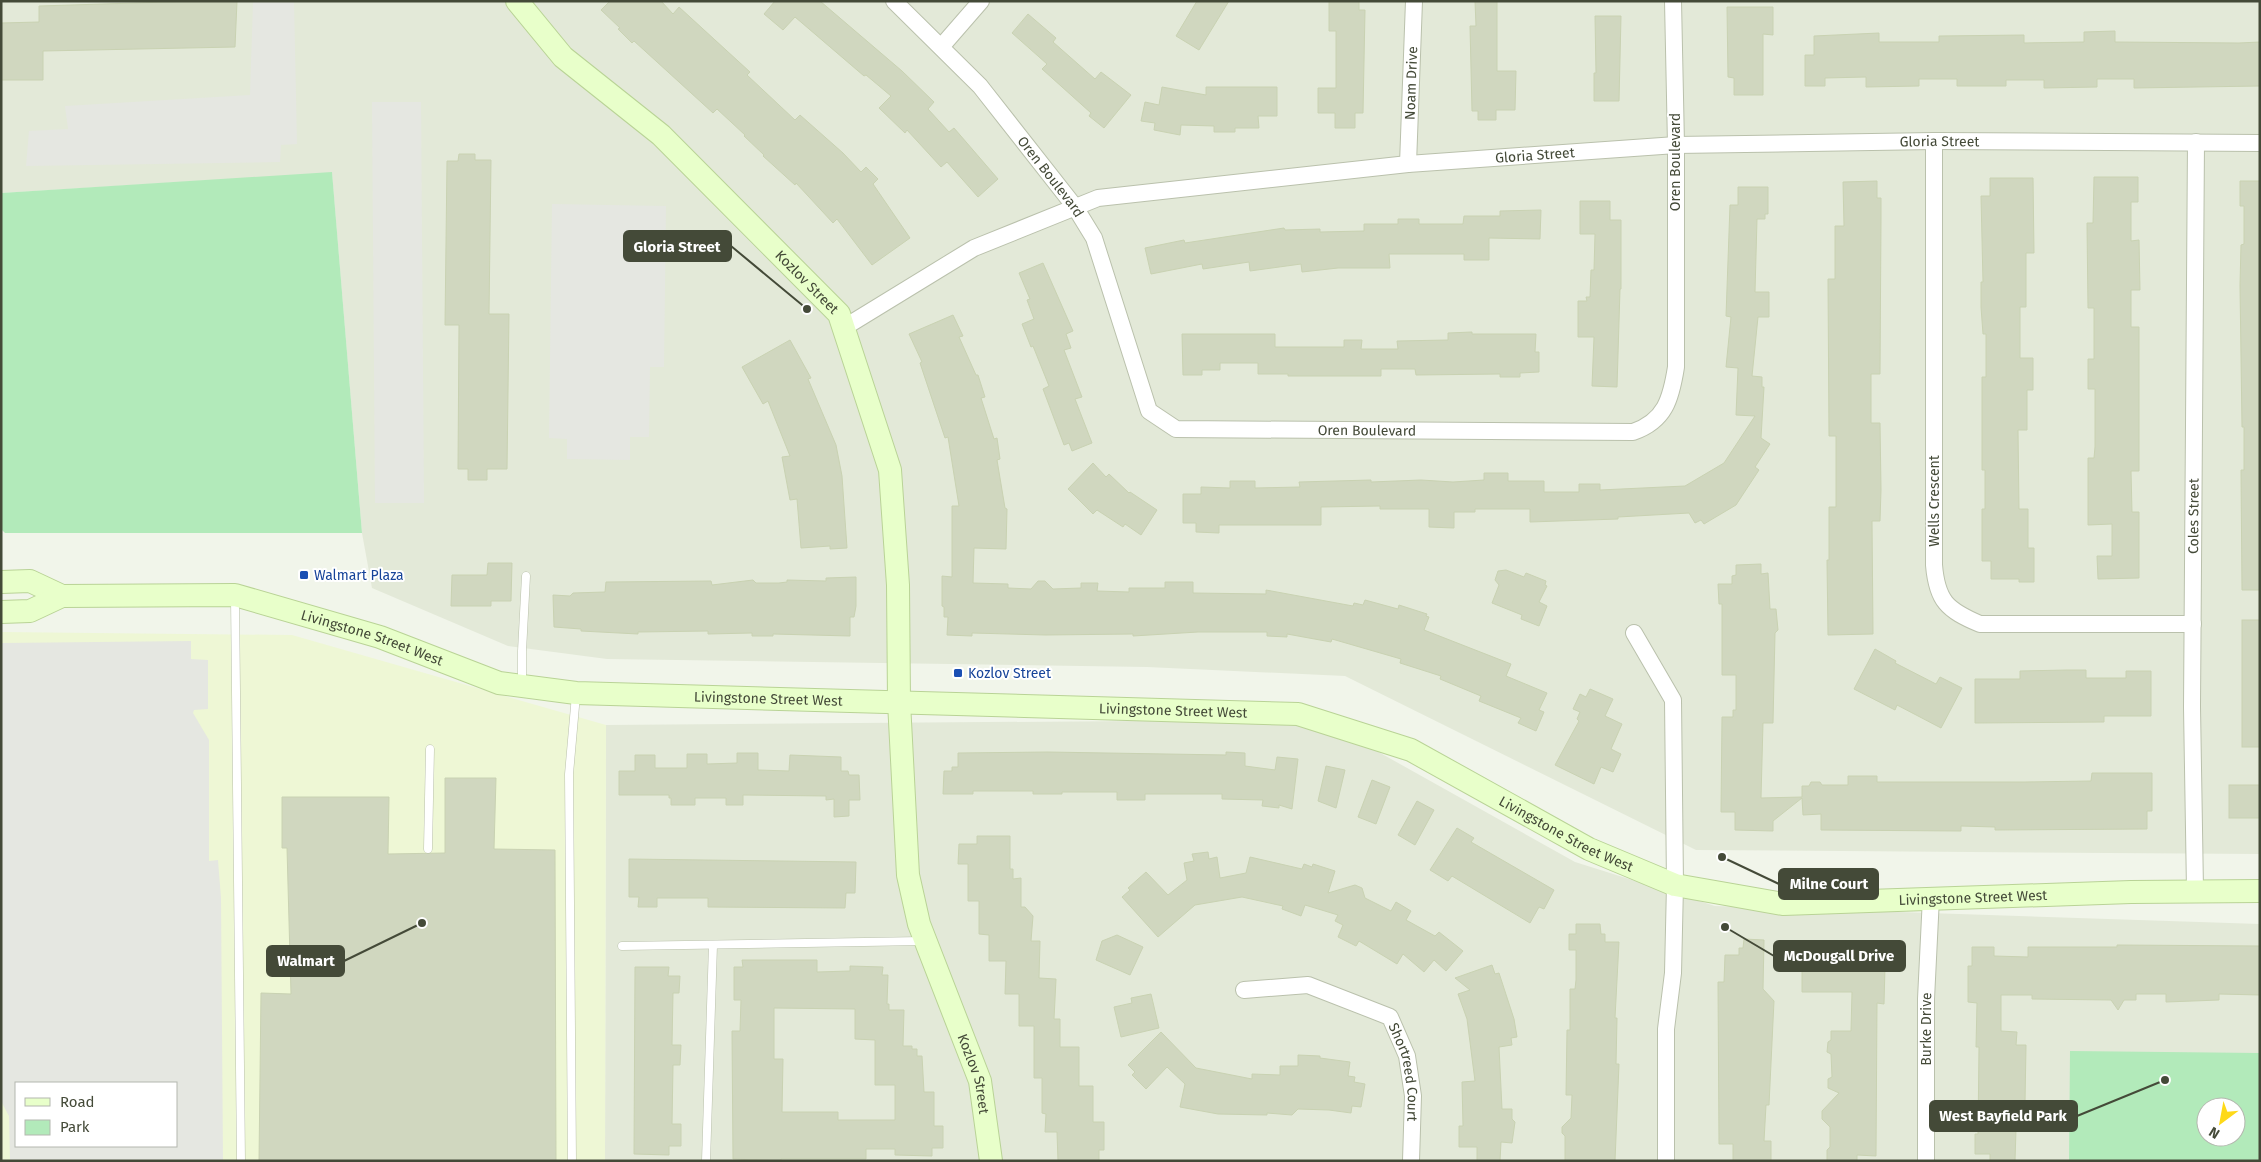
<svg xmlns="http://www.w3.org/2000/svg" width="2261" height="1162" viewBox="0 0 2261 1162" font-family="'Fira Sans',sans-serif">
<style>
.residential{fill:#e3e9d8;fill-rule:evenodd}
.commercial{fill:#eef7d5;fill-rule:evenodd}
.green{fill:#b2eaba;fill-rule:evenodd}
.parking{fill:#e5e7e1;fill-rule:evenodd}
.building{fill:#d0d7bf;stroke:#c9d2b2;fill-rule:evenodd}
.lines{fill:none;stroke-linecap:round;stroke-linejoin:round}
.lane-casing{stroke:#bac1ac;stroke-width:9}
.street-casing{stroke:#bac1ac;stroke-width:18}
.secondary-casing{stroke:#b9d396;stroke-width:24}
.lane{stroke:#fff;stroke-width:8}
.street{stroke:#fff;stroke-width:16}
.secondary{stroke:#e8ffca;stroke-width:22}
.transit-dot{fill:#1a4fb4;stroke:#fff;stroke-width:2}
.labels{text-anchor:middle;stroke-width:4;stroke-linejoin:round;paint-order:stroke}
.street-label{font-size:14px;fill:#444a38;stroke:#fff}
.transit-label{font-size:14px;fill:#164399;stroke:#fff;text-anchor:start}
.leader{fill:none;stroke:#444a38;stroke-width:2}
.callout-dot{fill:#444a38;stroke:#fff;stroke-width:2}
.callout{fill:#444a38;stroke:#444a38;stroke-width:2}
.callout-label{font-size:15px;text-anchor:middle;font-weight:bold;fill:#fff}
</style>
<rect width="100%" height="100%" fill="#f1f5ea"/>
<g class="residential">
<polygon points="1,1 2260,1 2260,854 1696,850 1345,676 1147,667 607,659 508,646 372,588 362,533 332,173 1,193"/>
<path d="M1262 720 1341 731 1575 862 1715 906 2260 924V1161H605L606 725ZM2206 1107H2236V1137H2206Z"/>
</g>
<path class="commercial" d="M1 632 292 635 606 725 605 1161H1ZM16 1083H176V1146H16Z"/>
<g class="green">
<polygon points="332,172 362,533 5,533 1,529 1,193"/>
<path d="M2070 1051 2260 1053V1161H2069ZM2206 1107H2236V1137H2206Z"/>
</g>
<g class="parking">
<polygon points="253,1 294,1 297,144 281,145 280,162 26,166 29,131 68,129 65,106 250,95"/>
<polygon points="372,102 421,102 424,503 375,503"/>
<polygon points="552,204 666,206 664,367 650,367 649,437 630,437 630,460 567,459 567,439 549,438"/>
<path d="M191 641V659L208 660V709L194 710 193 713 209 740V861L218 860 221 898 223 1161H10L9 1116 1 1101 2 643ZM16 1083H176V1146H16Z"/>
</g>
<g class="building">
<polygon points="198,1 237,1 235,47 43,51 43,80 1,80 1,23 39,22 39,6"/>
<polygon points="610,1 661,1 673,14 679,7 750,72 747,75 795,120 800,115 843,153 861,172 866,167 878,179 873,184 910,238 872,265 837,219 833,223 796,183 795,185 763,156 764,155 744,136 745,135 717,109 713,113 634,41 632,43 618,29 620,28 601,10"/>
<polygon points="775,1 820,1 902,71 934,102 928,109 949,132 954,128 998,179 978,197 947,162 941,167 907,130 905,133 879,108 891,96 866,75 864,76 795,17 783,30 764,14"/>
<polygon points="1197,1 1229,1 1199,50 1176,36"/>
<polygon points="1329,1 1359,1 1359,10 1365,10 1363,113 1355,113 1355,128 1335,128 1335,113 1318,113 1318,88 1336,88 1336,31 1329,31"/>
<polygon points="1475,1 1497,1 1497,71 1516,71 1515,110 1496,110 1496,120 1478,120 1478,111 1472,111 1470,26 1476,26"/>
<polygon points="1727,7 1773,7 1773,35 1763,34 1763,95 1734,95 1734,78 1728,77"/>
<polygon points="1028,14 1056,38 1053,42 1095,79 1101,72 1131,95 1104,128 1089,116 1091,113 1042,69 1047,64 1012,33"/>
<polygon points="1595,16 1621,16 1619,101 1594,101 1594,73 1596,73"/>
<polygon points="2115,31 2115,42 2239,43 2260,42 2260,86 2134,88 2134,79 2097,79 2097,87 2044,88 2044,80 2006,80 2006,86 1957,86 1957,79 1919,79 1919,86 1866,87 1866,77 1825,78 1825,86 1805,86 1805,55 1814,55 1814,36 1879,33 1879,42 1939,42 1939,36 2024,35 2024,43 2084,42 2084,32"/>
<polygon points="1162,87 1206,95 1206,87 1277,87 1277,116 1258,116 1259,128 1235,128 1235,132 1214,132 1214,126 1181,125 1180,135 1154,130 1155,123 1141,121 1145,102 1159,105"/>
<polygon points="459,154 475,154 475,160 491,160 489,314 509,314 507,469 487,469 487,480 468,480 468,469 458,469 459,325 445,325 447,161 458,161"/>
<polygon points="2094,177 2138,177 2138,202 2131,202 2131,241 2139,240 2140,290 2131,290 2131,327 2139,327 2139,471 2131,471 2132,512 2139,512 2139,578 2098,579 2097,556 2112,556 2112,524 2088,525 2088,458 2094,458 2095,447 2095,389 2088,389 2088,359 2094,359 2094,308 2088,308 2087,223 2093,223"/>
<polygon points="1990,178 2033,178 2034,253 2026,253 2026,307 2020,307 2020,358 2033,358 2033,390 2027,390 2027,430 2018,430 2019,509 2028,509 2028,548 2034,548 2034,582 2019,582 2019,579 1991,579 1991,561 1982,561 1982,509 1985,509 1985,470 1982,470 1982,377 1986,377 1986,334 1983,334 1981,307 1981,282 1983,282 1981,196 1990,196"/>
<polygon points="1877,181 1877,198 1881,198 1881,219 1880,374 1871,374 1871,423 1880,423 1881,490 1880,521 1872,521 1873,634 1828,635 1827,560 1829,560 1829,507 1836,507 1836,436 1829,436 1828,279 1835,279 1835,226 1844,226 1843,182"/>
<polygon points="2240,181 2260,181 2260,590 2242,590 2241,470 2244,470 2244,427 2242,427 2240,285 2241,245 2244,244 2244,206 2240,206"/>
<polygon points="1738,187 1768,187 1768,214 1765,214 1765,219 1757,219 1755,292 1769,292 1769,317 1758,317 1752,376 1762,377 1762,387 1764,387 1761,438 1770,444 1755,467 1759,470 1736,505 1704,524 1701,520 1695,523 1689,513 1618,517 1618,519 1530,522 1530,509 1475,509 1475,512 1454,512 1454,528 1429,527 1429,509 1380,509 1380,506 1321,507 1321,525 1219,525 1219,533 1196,532 1196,523 1183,523 1183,494 1201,494 1201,487 1230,488 1230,481 1255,481 1255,488 1300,487 1299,482 1371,480 1371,482 1421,480 1453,482 1484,480 1484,473 1508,473 1508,481 1544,481 1544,492 1579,492 1579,484 1600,484 1600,490 1685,486 1724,463 1755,416 1736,415 1738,368 1726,367 1731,317 1726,316 1730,205 1738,205"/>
<polygon points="1580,201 1610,201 1610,220 1621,220 1621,289 1620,289 1617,387 1592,386 1594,337 1578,337 1578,301 1587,301 1586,297 1590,297 1591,270 1594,270 1595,234 1580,234"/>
<polygon points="1541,210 1540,239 1489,238 1489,260 1464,260 1464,254 1389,254 1390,268 1338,268 1302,272 1301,264 1250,271 1249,262 1203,269 1202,264 1151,274 1145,248 1184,240 1185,243 1284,228 1285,230 1320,229 1320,232 1364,231 1364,224 1398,224 1398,219 1419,219 1419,224 1463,224 1464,216 1500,216 1500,211"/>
<polygon points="1043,263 1073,331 1066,334 1071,348 1064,350 1082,397 1075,399 1092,443 1072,451 1069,443 1064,445 1043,389 1049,386 1033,346 1031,347 1022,324 1034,319 1027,300 1030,299 1019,273"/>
<polygon points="953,315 963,336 959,337 976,375 978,375 985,397 981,398 994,439 997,438 1000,459 997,460 1005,508 1007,509 1006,549 974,548 973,583 1008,584 1008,588 1031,589 1038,581 1045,581 1053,589 1081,588 1081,583 1098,583 1097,591 1129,592 1129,588 1165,588 1165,582 1193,582 1193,593 1266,594 1266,590 1353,606 1354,603 1363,605 1365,600 1398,609 1399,605 1427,614 1426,616 1429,617 1424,630 1511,664 1506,676 1547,693 1539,710 1544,712 1536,731 1518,723 1521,718 1479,701 1481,696 1440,679 1441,676 1400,663 1401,659 1332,639 1331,642 1287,634 1287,637 1267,636 1267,632 1198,632 1133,636 1133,634 1045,635 972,633 972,636 947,635 948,617 944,617 944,607 942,606 942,576 952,577 952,506 959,506 948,437 945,438 920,363 922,362 909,334"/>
<polygon points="1472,332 1472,334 1536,334 1535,352 1539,352 1539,372 1520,373 1520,377 1500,377 1500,374 1416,375 1415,369 1381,369 1381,376 1288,376 1288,374 1258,374 1258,363 1220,363 1220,370 1202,370 1202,375 1183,375 1182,334 1275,334 1275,347 1344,347 1344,340 1362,340 1361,349 1398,349 1397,341 1448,340 1448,333"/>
<polygon points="790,340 811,378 808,379 836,445 842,476 847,548 830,549 830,546 801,548 797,499 790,500 782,457 790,456 768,401 763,404 742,367"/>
<polygon points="1093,463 1106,477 1109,474 1129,493 1130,492 1157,510 1141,535 1125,524 1123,527 1097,510 1093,514 1068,489"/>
<polygon points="488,563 512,563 511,601 491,601 491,606 451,606 452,575 487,575"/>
<polygon points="1761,564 1761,574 1768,573 1770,609 1776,609 1778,630 1775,633 1773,723 1763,723 1761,798 1802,797 1802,786 1809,786 1811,782 1820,782 1822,785 1848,785 1848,776 1877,776 1877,782 2025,782 2091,781 2092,773 2152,773 2152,811 2147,811 2147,829 1995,830 1995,827 1961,826 1961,831 1821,830 1821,814 1803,815 1802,798 1773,821 1773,831 1735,830 1735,812 1721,812 1722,717 1733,717 1733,710 1736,710 1736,675 1722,675 1722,604 1719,604 1718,584 1732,584 1732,576 1736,575 1736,565"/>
<polygon points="1506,570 1524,577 1526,573 1546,581 1545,585 1547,586 1539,602 1547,606 1539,626 1521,619 1522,615 1492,603 1499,585 1495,580 1498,571"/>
<polygon points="856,577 856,606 854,617 850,617 850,636 773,634 773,636 752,636 752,633 708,634 708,631 638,632 638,634 581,631 581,629 554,627 553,595 570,596 573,593 605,592 606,582 711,581 712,585 753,580 756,583 779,583 787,582 787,580 826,581 826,578"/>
<rect x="2242" y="620" width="18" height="127"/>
<polygon points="1875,649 1896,661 1895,663 1936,684 1940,677 1962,688 1941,728 1897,705 1895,710 1854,689"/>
<polygon points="2067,670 2086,670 2086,678 2126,678 2126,671 2151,671 2151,716 2104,716 2104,722 1975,723 1975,679 2020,679 2020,671"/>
<polygon points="1590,689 1613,699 1605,716 1622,724 1611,749 1621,754 1613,772 1601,767 1594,784 1555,765 1579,721 1577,719 1580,712 1573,709 1580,694 1586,697"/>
<polygon points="1047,752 1226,755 1226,752 1245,753 1245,766 1275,770 1277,757 1298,759 1292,809 1279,805 1279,808 1262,806 1263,800 1222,799 1222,794 1145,794 1145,800 1117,800 1117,792 1062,792 1062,794 1033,794 1033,791 973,791 973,794 943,794 944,771 952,771 952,767 958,767 958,753"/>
<polygon points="737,753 758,753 758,770 789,771 790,755 841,757 841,771 848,771 849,775 859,775 860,800 849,800 849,816 834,817 834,799 826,800 826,796 743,795 743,805 726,805 726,798 695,798 695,805 671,805 671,798 669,798 669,795 619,795 619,771 635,771 635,755 655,755 655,768 687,768 687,754 707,754 707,764 737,763"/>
<polygon points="1326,766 1345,770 1336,808 1318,801"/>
<polygon points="445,778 496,778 494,849 555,850 556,1161 259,1161 261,993 291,994 287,848 282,848 282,797 389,797 388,854 445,853"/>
<polygon points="1372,780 1390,787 1376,824 1358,817"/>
<rect x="2229" y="785" width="31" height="33"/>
<polygon points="1417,801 1434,810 1415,845 1398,835"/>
<polygon points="1457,828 1474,838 1471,842 1554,890 1544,909 1539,907 1530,923 1452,876 1448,881 1430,870"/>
<polygon points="977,836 1010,836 1010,869 1013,869 1013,879 1021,878 1021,907 1025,907 1033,916 1031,941 1040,941 1039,978 1056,979 1054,1019 1060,1019 1060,1047 1079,1047 1079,1086 1093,1086 1093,1122 1104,1122 1104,1150 1099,1150 1099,1161 1058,1161 1057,1132 1045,1132 1046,1114 1042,1113 1042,1078 1034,1078 1034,1026 1019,1026 1019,994 1005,994 1006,961 989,961 989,935 979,934 979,901 968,901 968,864 958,864 959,844 977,844"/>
<polygon points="1208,852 1209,859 1217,857 1220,878 1246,873 1250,857 1302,869 1304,864 1312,867 1313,864 1335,871 1328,893 1355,885 1362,888 1365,898 1391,911 1396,902 1411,911 1406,920 1435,936 1439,932 1463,951 1446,971 1434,960 1424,972 1403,954 1397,964 1359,941 1356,946 1338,937 1343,925 1335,921 1338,915 1305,905 1301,916 1282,909 1283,906 1242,897 1195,905 1158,937 1122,897 1130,890 1128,888 1146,872 1168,895 1187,880 1184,863 1194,861 1192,854"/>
<polygon points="629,859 856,862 855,893 846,893 845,908 708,907 708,898 657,898 657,907 638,907 639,897 629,897"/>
<polygon points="1576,924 1600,924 1601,934 1605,934 1605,942 1619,942 1615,1018 1617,1018 1616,1064 1619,1064 1615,1161 1565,1161 1565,1136 1562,1133 1562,1127 1571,1118 1572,1095 1566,1095 1567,1030 1570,1030 1570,989 1575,989 1576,980 1576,950 1569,950 1569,934 1576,934"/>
<polygon points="1117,935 1143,947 1130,975 1096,960 1102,941"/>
<polygon points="1744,939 1764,940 1763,989 1774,1001 1769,1105 1766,1105 1764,1141 1771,1141 1771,1161 1733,1161 1733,1144 1719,1144 1718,982 1724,982 1725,955 1739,955 1739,948 1743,948"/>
<polygon points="2117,945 2260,946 2260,995 2219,994 2219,1000 2166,1002 2166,994 2136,994 2136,1000 2124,1000 2118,1010 2111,1000 2032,999 2032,995 2001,995 2001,1031 2017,1032 2016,1045 2026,1045 2025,1103 2029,1103 2029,1129 2016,1129 2015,1161 1990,1161 1990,1154 1975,1154 1975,1134 1978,1134 1979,1047 1976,1047 1977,1003 1968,1002 1968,966 1972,966 1972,947 1994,947 1994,956 2028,957 2028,947 2117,947"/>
<polygon points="1824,948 1880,948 1880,966 1885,966 1884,1004 1877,1003 1876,1156 1857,1155 1857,1161 1827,1161 1827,1150 1830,1147 1830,1127 1822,1119 1822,1111 1839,1093 1828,1088 1828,1079 1832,1077 1831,1054 1827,1052 1828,1042 1831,1040 1831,1031 1851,1031 1852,992 1802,992 1802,962 1824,962"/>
<path d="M742 960H817V972L850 971V966L883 967 882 975H888L887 1004H889V1010H904L903 1046H912V1049H917V1056H922L924 1092H934V1126H943V1148H932V1156L895 1155V1149H866V1159H781V1161L733 1159 732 1031H740L741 1000H734V967H743ZM774 1008 855 1009V1039L875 1040V1085H895V1120H838V1112H782L783 1059H774Z"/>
<polygon points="1492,965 1495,974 1499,973 1514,1019 1517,1037 1511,1038 1512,1045 1499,1047 1502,1109 1512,1109 1512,1119 1515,1122 1512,1143 1501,1142 1500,1161 1477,1161 1477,1147 1459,1147 1459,1126 1463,1126 1462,1082 1475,1081 1467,1019 1458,994 1470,990 1455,978"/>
<polygon points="635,967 669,967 668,976 680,976 679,993 673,993 672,1045 681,1045 680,1065 673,1065 672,1124 681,1124 681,1146 669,1146 669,1155 634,1154"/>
<polygon points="1151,994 1159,1028 1121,1037 1114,1007 1132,1003 1131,998"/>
<polygon points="1161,1032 1196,1068 1252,1079 1252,1074 1280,1075 1280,1066 1298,1066 1298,1055 1320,1056 1320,1058 1350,1062 1348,1076 1355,1077 1354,1082 1365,1084 1361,1107 1352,1106 1351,1113 1329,1110 1298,1109 1292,1115 1267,1113 1267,1115 1218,1114 1180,1107 1185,1084 1167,1067 1146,1089 1132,1075 1135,1072 1128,1065"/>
</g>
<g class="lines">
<g class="lane-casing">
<g id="lane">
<polyline points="235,598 241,1161"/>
<polyline points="522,684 522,651 526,576"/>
<polyline points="428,849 430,749"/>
<polyline points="622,946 922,941"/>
<polyline points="572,1161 569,774 576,695"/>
<polyline points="706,1161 713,945"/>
</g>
</g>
<g class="street-casing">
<g id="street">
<path id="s1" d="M894 1 980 86 1075 207 1094 238 1149 411 1176 429 1633 432C1665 421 1671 399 1676 367V145L1673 1"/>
<polyline points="941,47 981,1"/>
<path d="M1934 141V565C1937 601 1947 610 1980 624H2193"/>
<path id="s2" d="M1408 164 1414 1"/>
<path id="s3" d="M845 327 974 248 1098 198 1408 164 1676 145 1934 141 2260 143"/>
<polyline points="1634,633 1673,700 1675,885 1673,973 1666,1029 1666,1161"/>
<path id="s4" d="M2195 890 2192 707 2196 142"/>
<path id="s5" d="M1244 990 1308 985 1390 1017 1407 1056 1413 1096 1411 1161"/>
<path id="s6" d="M1926 1161V999L1931 897"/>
</g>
</g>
<g class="secondary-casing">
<g id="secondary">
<path id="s7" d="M517 1 563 57 661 135 839 314 890 470 898 585 899 702 908 875 919 924 980 1081 991 1161"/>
<polyline points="1,582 30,581 62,596"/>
<path id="s8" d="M1 612 30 611 62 596 235 595 380 637 499 683 576 693 1298 714 1411 750 1589 849 1675 885 1783 904 2131 892 2260 891"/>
</g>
</g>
<use href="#lane" class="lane"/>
<use href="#street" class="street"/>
<use href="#secondary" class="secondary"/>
</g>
<g class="transit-dot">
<rect x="299" y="570" width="10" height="10" rx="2.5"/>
<rect x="953" y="668" width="10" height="10" rx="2.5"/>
</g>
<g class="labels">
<g class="street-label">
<text dy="5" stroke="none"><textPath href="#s2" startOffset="81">Noam Drive</textPath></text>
<text dy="5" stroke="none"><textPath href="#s3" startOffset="1129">Gloria Street</textPath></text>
<text dy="5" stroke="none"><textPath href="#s3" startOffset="724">Gloria Street</textPath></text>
<text transform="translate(1675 162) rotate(-90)" y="5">Oren Boulevard</text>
<text dy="5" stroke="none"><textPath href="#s1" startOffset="236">Oren Boulevard</textPath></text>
<text dy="5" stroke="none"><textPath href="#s7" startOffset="405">Kozlov Street</textPath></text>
<text dy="5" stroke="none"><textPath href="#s1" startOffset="716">Oren Boulevard</textPath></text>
<text transform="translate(1934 501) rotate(-90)" y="5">Wells Crescent</text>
<text dy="5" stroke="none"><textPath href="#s4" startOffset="374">Coles Street</textPath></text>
<text dy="5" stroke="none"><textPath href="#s8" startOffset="381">Livingstone Street West</textPath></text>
<text dy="5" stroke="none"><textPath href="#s8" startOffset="786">Livingstone Street West</textPath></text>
<text dy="5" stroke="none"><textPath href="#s8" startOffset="1191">Livingstone Street West</textPath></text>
<text dy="5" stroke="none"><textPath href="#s8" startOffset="1611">Livingstone Street West</textPath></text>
<text dy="5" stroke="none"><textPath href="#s8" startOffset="2031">Livingstone Street West</textPath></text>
<text dy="5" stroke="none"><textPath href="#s6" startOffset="132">Burke Drive</textPath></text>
<text dy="5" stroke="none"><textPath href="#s5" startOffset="210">Shortreed Court</textPath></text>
<text dy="5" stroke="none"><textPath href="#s7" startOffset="1230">Kozlov Street</textPath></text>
</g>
<g class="transit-label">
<text x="314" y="580">Walmart Plaza</text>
<text x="968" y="678">Kozlov Street</text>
</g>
</g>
<path class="leader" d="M807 309L731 246M1722 857L1779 884M1725 927L1774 956M422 923L344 961M2165 1080L2077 1116"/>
<g class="callout-dot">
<circle cx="807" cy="309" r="5"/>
<circle cx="1722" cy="857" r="5"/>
<circle cx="1725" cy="927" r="5"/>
<circle cx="422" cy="923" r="5"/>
<circle cx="2165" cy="1080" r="5"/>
</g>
<g class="callout">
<rect x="624" y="231" width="107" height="30" rx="5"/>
<rect x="1779" y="869" width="99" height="30" rx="5"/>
<rect x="1774" y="941" width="131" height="30" rx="5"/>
<rect x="267" y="946" width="77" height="30" rx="5"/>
<rect x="1930" y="1101" width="147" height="30" rx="5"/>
</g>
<g class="callout-label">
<text x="677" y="252">Gloria Street</text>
<text x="1829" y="889">Milne Court</text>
<text x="1839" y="961">McDougall Drive</text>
<text x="306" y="966">Walmart</text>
<text x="2003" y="1121">West Bayfield Park</text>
</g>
<rect width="2261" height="1162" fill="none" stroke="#444a38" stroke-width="5"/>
<rect x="15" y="1082" width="162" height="65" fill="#ffffff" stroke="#b4b7af"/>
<rect x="25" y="1098" width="25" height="8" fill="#e8ffca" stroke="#b4b7af"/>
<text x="60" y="1107" font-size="15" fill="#444a38">Road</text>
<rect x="25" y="1120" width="25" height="15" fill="#b2eaba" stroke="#b4b7af"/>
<text x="60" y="1132" font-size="15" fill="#444a38">Park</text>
<g transform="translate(2221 1122) rotate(212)"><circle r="24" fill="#ffffff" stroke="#b4b7af"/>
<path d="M0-4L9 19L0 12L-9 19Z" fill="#fed918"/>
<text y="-8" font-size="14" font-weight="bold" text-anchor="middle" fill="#444a38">N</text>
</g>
</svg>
